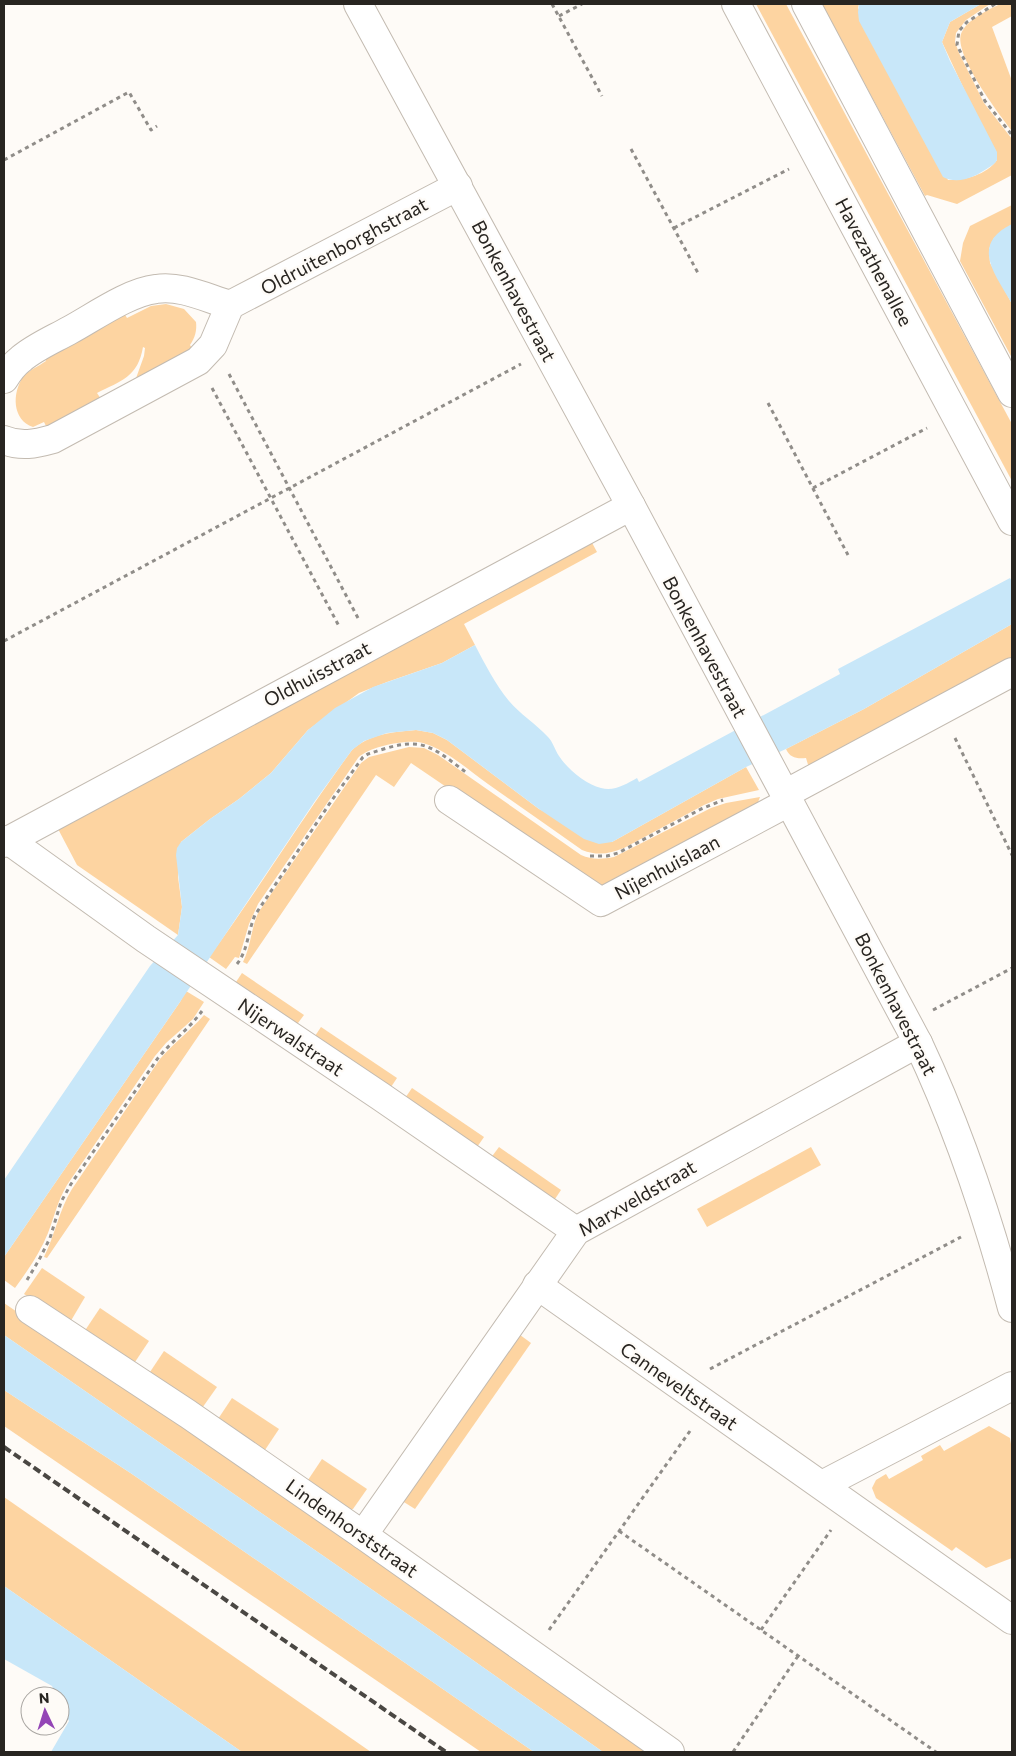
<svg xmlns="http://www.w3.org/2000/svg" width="1016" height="1756" viewBox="0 0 1016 1756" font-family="Commissioner,sans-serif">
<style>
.green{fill:#fdd4a1}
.water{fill:#c8e7f9}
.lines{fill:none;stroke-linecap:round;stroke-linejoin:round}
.minor-casing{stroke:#c3bbb1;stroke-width:30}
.major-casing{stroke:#c3bbb1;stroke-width:30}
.path{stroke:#908d89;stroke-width:3;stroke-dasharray:4 4;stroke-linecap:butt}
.minor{stroke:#fff;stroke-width:28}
.major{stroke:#fff;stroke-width:28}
.rail{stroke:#4a4743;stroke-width:4;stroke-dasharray:8 4;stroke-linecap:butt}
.labels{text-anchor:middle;stroke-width:4.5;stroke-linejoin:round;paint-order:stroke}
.street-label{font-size:19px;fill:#282521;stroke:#fefbf7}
</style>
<rect width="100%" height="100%" fill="#fefbf7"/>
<g class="green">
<polygon points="756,4 786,4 1012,424 1012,481"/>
<path d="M822 4H859L858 8 948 180C966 180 986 175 997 160L942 42 950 22 981 4H990L966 20 956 33 955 42 959 53 984 103 1012 139V175L957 204 927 195 925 196Z"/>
<path d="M1000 4H1012V16L992 27 1012 81V131C999 114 954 55 961 34 966 20 988 10 1000 4Z"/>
<polygon points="1012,205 1012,224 994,238 989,249 990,263 1012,304 1012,358 960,261 963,243 970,226"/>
<path d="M166 304 184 309 196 322C197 330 195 338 190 345L193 350 135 381 144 356 145 348 143 347C138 377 121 381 97 393L101 399 47 428 44 422 33 427C12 420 12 393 23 377 29 370 39 366 46 361L44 356 124 313 127 318 151 306Z"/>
<polygon points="590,539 597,552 464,624 475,645 442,663 387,682 359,693 308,730 271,773 239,799 210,819 181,842 178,877 182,907 178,935 77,865 57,827"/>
<path d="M1012 624V660L809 768 806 758C797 759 790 758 786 749L864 709Z"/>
<path d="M416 730 433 733 447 740 539 809 612 842 746 767 759 790 718 799 704 805 624 848C609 854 598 856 582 850 551 828 519 806 488 784 468 770 447 750 423 743 408 739 370 746 358 758L258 904 249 924 239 958 235 957 226 969 209 957C259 889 302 818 352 750 369 734 393 732 416 730Z"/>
<path d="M409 747 424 748 438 755 581 855C592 860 602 859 614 857L711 808 726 803 760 797 757 805 606 885H597L585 881 411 763 394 787 376 775 247 964 243 962C251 946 251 929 258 913L361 763 369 757Z"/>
<polygon points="242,973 304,1015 295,1027 234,985"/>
<path d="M186 991 204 1002 193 1019 166 1043 155 1056 67 1185C57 1202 55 1215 48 1233 40 1253 28 1270 15 1288L4 1280V1257L180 1002Z"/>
<path d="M204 1015 210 1019 47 1258 44 1257C55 1235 59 1210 72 1189L160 1059C174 1043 190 1031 204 1015Z"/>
<polygon points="321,1027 397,1078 389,1090 313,1039"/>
<polygon points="412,1088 484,1137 475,1150 403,1101"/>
<polygon points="499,1147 561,1190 553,1202 490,1159"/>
<polygon points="811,1147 821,1165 707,1227 697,1209"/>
<polygon points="42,1268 85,1297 69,1324 24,1294"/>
<polygon points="4,1303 355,1543 654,1752 603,1752 416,1620 4,1335"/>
<polygon points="100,1308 149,1341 133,1365 84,1332"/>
<polygon points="516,1332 531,1343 415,1509 399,1499"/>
<polygon points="164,1351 217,1387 200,1411 148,1375"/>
<polygon points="4,1390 132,1474 534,1752 481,1752 4,1426"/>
<polygon points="232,1398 279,1429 263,1453 216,1422"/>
<polygon points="989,1426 1010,1438 1012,1450 1012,1558 986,1568 956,1547 952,1551 876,1498 872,1488 876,1480 886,1474 889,1479 923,1460 921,1456 940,1445 944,1451"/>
<polygon points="322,1459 367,1489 353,1509 349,1509 306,1483"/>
<polygon points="4,1497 371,1752 242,1752 4,1586"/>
</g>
<g class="water">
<path d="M859 4H981L950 22 942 42 950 61 997 152C997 154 997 159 997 160 995 164 991 166 988 168 975 177 958 185 943 177L859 21 858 12Z"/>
<path d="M1012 224V304C996 275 969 245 1012 224Z"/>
<path d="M1010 578 1012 582V624L864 709 786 749 746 767 612 842 599 844 584 839 539 809 447 740 433 733 416 730 387 733 364 741 352 750 315 801 180 1002 4 1257V1180L150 966 178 935 182 907 176 855 177 848 181 842 210 819 239 799 271 773 308 730 335 708 373 687 442 663 475 645C485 664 495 684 509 701 520 714 536 724 548 737 553 742 555 750 559 756 568 770 586 784 601 788 614 792 626 784 637 778L639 782 840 674 838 669Z"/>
<polygon points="4,1335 416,1620 603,1752 534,1752 132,1474 4,1390"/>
<polygon points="4,1586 242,1752 51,1752 69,1721 60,1703 60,1696 57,1696 52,1686 4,1659"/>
</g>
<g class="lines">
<g class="minor-casing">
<g id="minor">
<path d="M358 4 631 506 918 1043C958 1128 988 1217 1012 1308"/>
<polyline points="736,4 1012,521"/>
<path d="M4 379C9 371 13 365 21 359 35 347 54 339 70 330 94 317 129 292 156 289 181 285 206 298 230 305"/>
<path d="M4 440C21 447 35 444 53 439L198 361 213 345 230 305 458 186"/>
<polyline points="785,794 1012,672"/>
<polyline points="449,800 601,902 789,802"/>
<polyline points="8,840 146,939 380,1096 576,1231"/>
<polyline points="4,843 631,506"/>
<polyline points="537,1285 1012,1620"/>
<polyline points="30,1310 188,1414 363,1535 670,1752"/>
<polyline points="822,1485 1012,1386"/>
<polyline points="363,1535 576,1231 918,1043"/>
</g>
</g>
<g class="major-casing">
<polyline id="major" points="806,4 1012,393"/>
</g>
<g class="path">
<polyline points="552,4 602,96"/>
<polyline points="995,4 967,22 959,31 957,45 985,101 1012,135"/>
<polyline points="559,16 582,4"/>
<polyline points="631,149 698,273"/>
<polyline points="4,160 129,92 151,130 157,126"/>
<polyline points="674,228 789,169"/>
<polyline points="229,374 358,618"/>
<polyline points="212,388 340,628"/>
<polyline points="768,403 848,555"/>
<polyline points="813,488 927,428"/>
<polyline points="4,641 521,364"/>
<polyline points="955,738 1012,855"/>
<polyline points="590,856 607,856 618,853 701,809 723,800"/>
<path d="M237 964C248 950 248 931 255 915L332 800 363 757 368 754C381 750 396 744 411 744 432 743 450 761 467 773"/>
<polyline points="933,1010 1012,968"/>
<path d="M27 1280 39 1260 50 1238 61 1202 71 1184 158 1058C172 1041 189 1029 202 1011"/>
<polyline points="710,1369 961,1237"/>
<polyline points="619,1531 936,1752"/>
<polyline points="549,1630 690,1431"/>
<polyline points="761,1630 831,1530"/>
<polyline points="733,1752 798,1656"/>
</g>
<use href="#minor" class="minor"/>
<use href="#major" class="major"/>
<polyline class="rail" points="4,1447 446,1752"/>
</g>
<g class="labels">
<g class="street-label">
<text transform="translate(344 246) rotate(-28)" y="7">Oldruitenborghstraat</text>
<text transform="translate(874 262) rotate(62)" y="7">Havezathenallee</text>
<text transform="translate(514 291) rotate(62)" y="7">Bonkenhavestraat</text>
<text transform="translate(705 647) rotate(62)" y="7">Bonkenhavestraat</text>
<text transform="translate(317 674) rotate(-28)" y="7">Oldhuisstraat</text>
<text transform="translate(667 867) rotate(-28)" y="7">Nijenhuislaan</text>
<text transform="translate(896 1004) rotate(63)" y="7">Bonkenhavestraat</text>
<text transform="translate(291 1037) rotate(34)" y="7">Nijerwalstraat</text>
<text transform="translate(637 1198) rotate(-30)" y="7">Marxveldstraat</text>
<text transform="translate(679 1386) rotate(35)" y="7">Canneveltstraat</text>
<text transform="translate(352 1528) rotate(35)" y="7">Lindenhorststraat</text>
</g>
</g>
<rect width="1016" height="1756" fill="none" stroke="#282521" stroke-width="10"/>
<g transform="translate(45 1711) rotate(356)"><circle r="24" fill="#fefbf7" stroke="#a8a5a1"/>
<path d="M0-4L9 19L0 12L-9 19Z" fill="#9345b6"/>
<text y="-8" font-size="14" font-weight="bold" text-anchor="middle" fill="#282521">N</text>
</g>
</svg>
